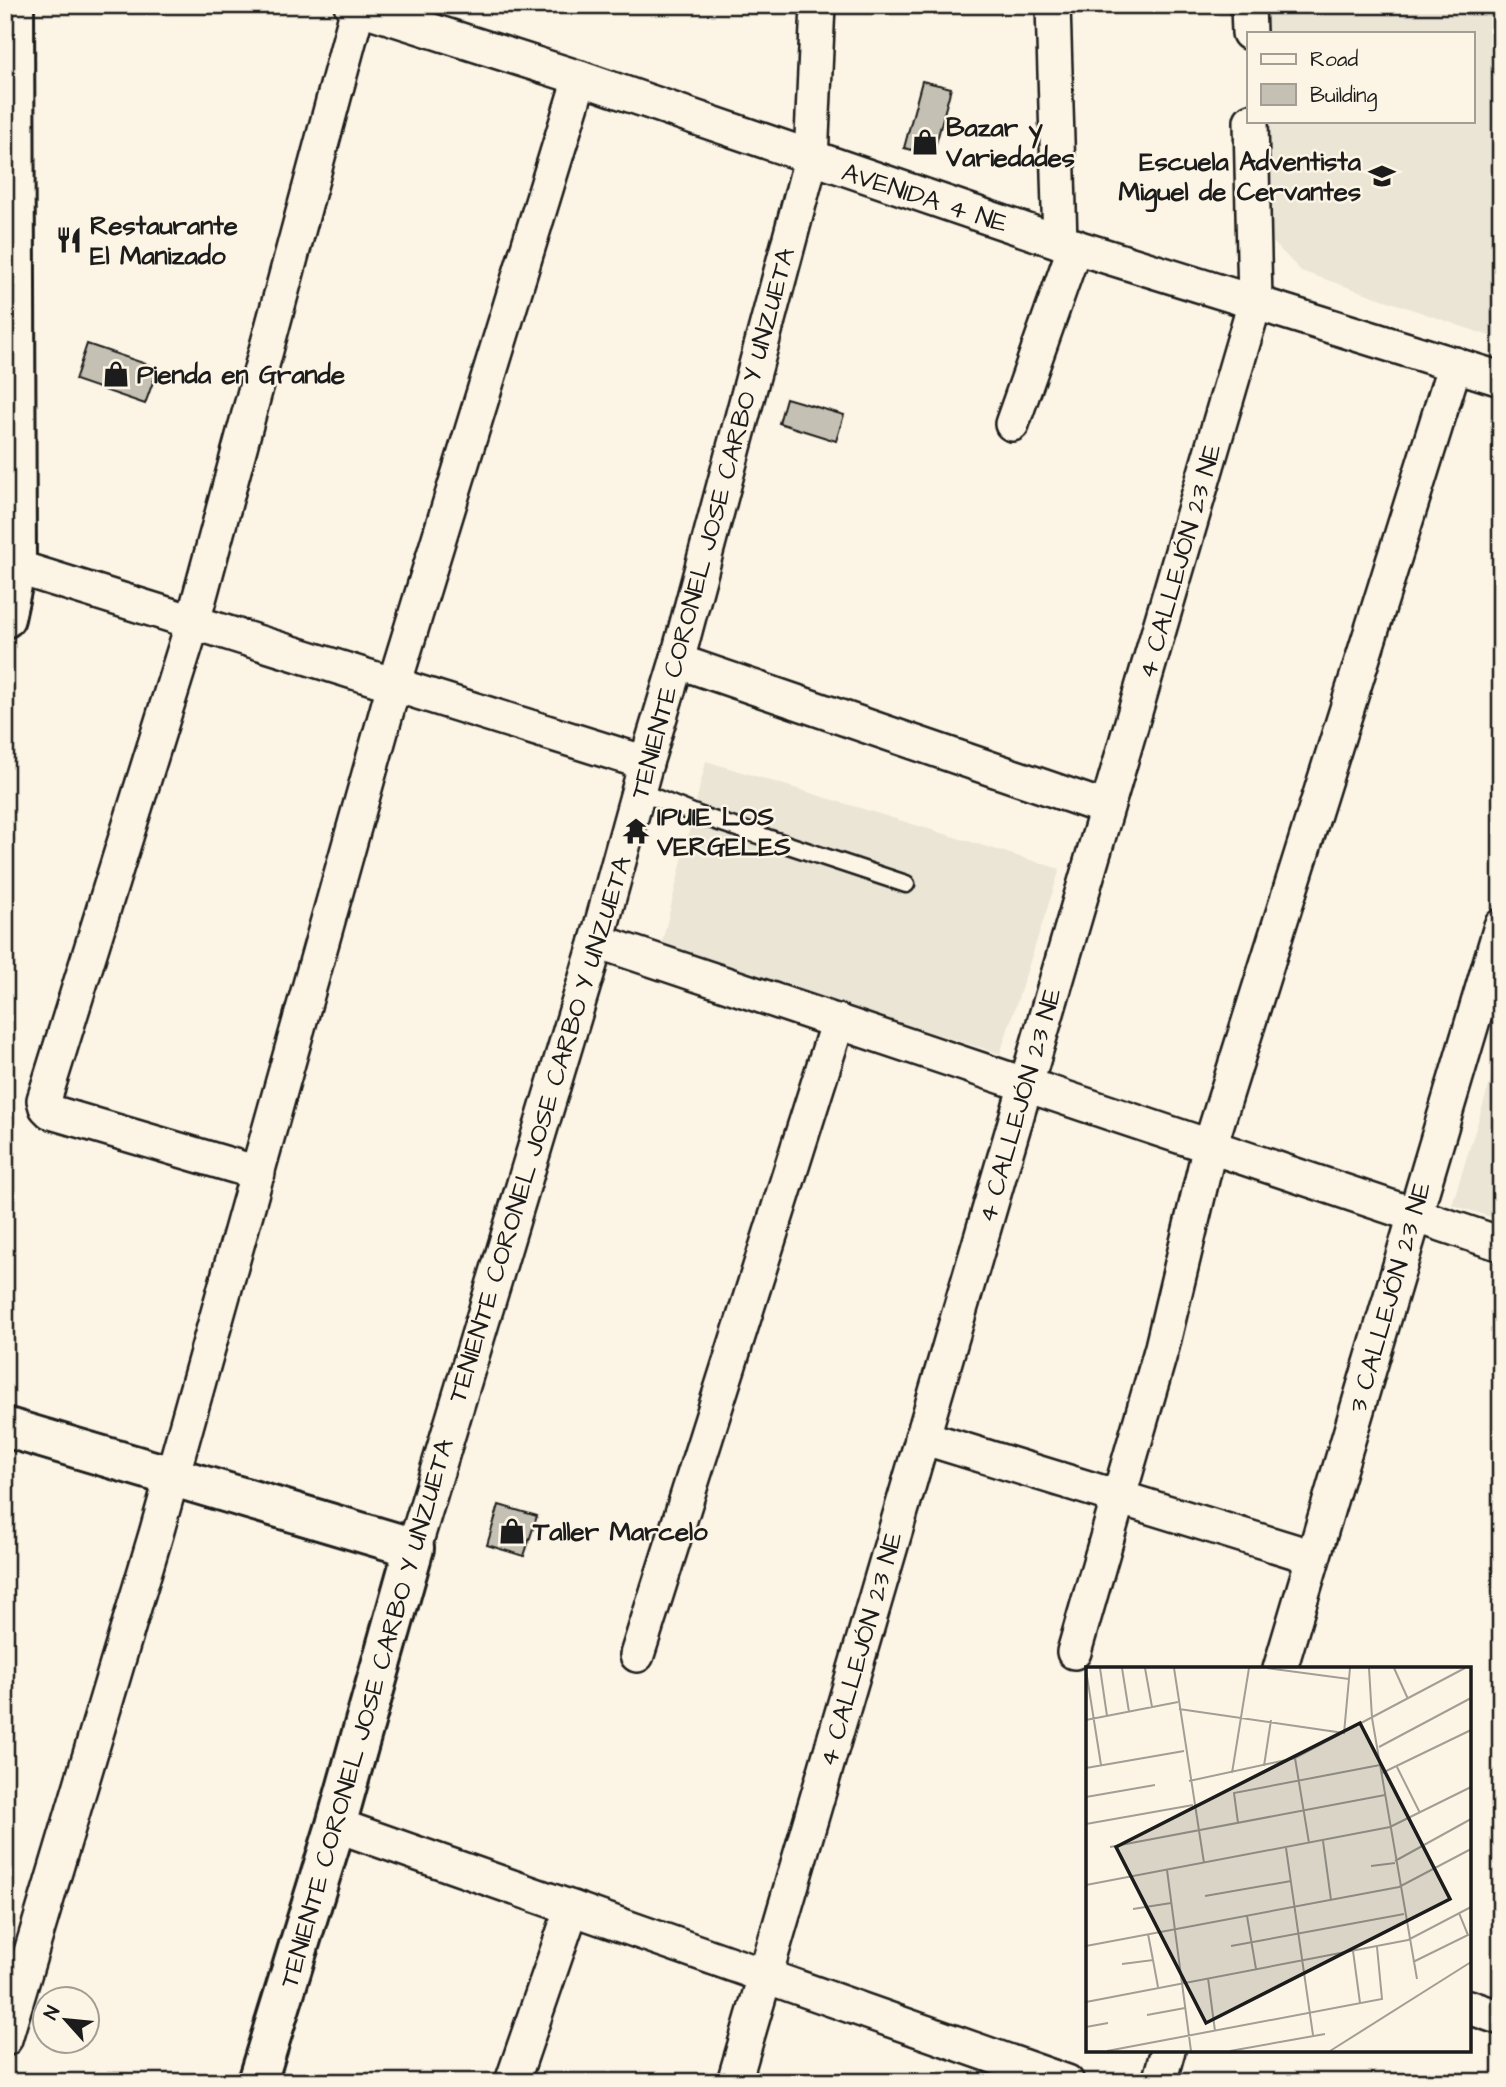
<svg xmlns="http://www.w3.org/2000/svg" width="1506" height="2087" viewBox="0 0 1506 2087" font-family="'Architects Daughter',sans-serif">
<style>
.built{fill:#ebe5d6}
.building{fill:#c4c0b3;stroke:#1c1c1c;stroke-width:2}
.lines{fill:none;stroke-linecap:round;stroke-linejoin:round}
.service-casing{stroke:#1c1c1c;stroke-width:21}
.minor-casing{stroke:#1c1c1c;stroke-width:38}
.tertiary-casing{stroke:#1c1c1c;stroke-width:44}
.service{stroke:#fcf5e5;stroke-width:16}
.minor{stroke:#fcf5e5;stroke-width:33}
.tertiary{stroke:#fcf5e5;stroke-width:38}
.labels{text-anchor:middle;stroke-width:5;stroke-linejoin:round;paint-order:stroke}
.poi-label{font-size:26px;font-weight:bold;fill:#1c1c1c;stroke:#fcf5e5;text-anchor:start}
.street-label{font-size:26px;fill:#1c1c1c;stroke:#fcf5e5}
.inset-road{fill:none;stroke:#a29e95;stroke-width:2}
.view{fill:#1c1c1c;fill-opacity:0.15;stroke:#1c1c1c;stroke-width:3.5}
.inset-edge{fill:none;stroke:#1c1c1c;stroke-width:3.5}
</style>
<rect width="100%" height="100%" fill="#fcf5e5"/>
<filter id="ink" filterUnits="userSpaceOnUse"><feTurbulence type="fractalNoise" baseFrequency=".0143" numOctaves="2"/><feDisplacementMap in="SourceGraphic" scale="14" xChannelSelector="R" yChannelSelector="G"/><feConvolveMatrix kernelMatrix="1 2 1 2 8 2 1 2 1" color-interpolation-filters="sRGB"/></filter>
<g filter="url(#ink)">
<g class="built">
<polygon points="1260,5 1501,5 1501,340 1301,271 1263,232 1262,121 1473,121 1473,33 1260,33"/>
<polygon points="706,761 1060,869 1000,1054 661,947"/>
<polygon points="1501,1047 1501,1220 1452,1205"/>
</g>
<g class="building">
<polygon points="922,81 951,88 933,155 904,148"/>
<polygon points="87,344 158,368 145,404 75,380"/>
<polygon points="786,398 844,415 836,441 779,423"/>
<polygon points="499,1505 537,1516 524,1556 487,1545"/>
</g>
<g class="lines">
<g class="service-casing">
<polyline id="service" points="638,791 698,815 906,884"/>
</g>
<g class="minor-casing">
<g id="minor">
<polyline points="351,5 580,78 1060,242 1501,379"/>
<polyline points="1053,5 1060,242"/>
<polyline points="1248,5 1249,33"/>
<polyline points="1012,424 1075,246"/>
<polyline points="16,567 646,763"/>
<polyline points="677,661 1106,808"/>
<polyline points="597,941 1501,1244"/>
<polyline points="258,1173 51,1112 46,1107 44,1100 193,622 358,8"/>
<polyline points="922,1437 1313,1557"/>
<polyline points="414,1548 597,941 646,763 677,661 811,159 818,5"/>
<polyline points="1074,1652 1162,1347 1210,1146 1455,364"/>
<polyline points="637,1655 838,1021"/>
<polyline points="1280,1669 1501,926"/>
<polyline points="336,1825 1067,2082"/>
<polyline points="1469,2007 1501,2018"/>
<polyline points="5,2039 156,1534 394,685 580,78"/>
<polyline points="512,2082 572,1908"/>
<polyline points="734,2082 1255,302 1251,121"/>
<polyline points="1159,2082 1168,2050"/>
</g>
</g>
<g class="tertiary-casing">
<g id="tertiary">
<polyline points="5,618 16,567 14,5"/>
<polyline points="5,1427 414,1548 336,1825 257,2082"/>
</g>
</g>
<use href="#service" class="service"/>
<use href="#minor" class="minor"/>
<use href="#tertiary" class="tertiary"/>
</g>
</g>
<defs>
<g id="shop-bare" transform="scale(2.1)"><path d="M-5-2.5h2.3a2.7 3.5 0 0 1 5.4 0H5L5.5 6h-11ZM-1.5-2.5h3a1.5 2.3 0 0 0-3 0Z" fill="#1c1c1c" stroke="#fcf5e5" stroke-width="2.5" paint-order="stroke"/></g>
<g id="school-bare" transform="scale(2.1)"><path d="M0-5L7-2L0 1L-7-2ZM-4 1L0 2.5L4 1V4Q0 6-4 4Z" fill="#1c1c1c" stroke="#fcf5e5" stroke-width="2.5" paint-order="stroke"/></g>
<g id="restaurant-bare" transform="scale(2.1)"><path d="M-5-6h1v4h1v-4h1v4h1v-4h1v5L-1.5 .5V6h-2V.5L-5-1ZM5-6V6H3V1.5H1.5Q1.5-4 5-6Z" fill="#1c1c1c" stroke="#fcf5e5" stroke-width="2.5" paint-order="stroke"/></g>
<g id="temple-bare" transform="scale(2.1)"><path d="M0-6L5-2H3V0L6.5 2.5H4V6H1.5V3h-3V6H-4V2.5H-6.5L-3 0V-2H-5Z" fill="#1c1c1c" stroke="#fcf5e5" stroke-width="2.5" paint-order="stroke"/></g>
</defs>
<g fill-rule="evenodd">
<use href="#shop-bare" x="925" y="142"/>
<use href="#school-bare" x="1382" y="176"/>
<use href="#restaurant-bare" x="69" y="240"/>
<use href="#shop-bare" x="116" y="374"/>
<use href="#temple-bare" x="636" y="831"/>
<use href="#shop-bare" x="512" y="1531"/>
</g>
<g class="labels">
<g class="poi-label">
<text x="946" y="136">Bazar y<tspan x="946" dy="30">Variedades</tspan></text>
<text x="1361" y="170" text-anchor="end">Escuela Adventista<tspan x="1361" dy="30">Miguel de Cervantes</tspan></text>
<text x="90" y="234">Restaurante<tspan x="90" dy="30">El Manizado</tspan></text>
<text x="137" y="383">Pienda en Grande</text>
<text x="657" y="825">IPUIE LOS<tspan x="657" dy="30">VERGELES</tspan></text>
<text x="533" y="1540">Taller Marcelo</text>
</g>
<g class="street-label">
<text transform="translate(925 197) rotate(18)" y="9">AVENIDA 4 NE</text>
<text transform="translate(712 523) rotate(-75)" y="9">TENIENTE CORONEL JOSE CARBO Y UNZUETA</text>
<text transform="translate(1179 561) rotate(-74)" y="9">4 CALLEJÓN 23 NE</text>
<text transform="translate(1019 1105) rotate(-74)" y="9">4 CALLEJÓN 23 NE</text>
<text transform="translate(539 1129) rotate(-73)" y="9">TENIENTE CORONEL JOSE CARBO Y UNZUETA</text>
<text transform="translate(1389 1297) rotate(-74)" y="9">3 CALLEJÓN 23 NE</text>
<text transform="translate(860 1649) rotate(-74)" y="9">4 CALLEJÓN 23 NE</text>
<text transform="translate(366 1713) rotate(-74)" y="9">TENIENTE CORONEL JOSE CARBO Y UNZUETA</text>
</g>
</g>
<g transform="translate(1086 1667)">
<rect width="385" height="385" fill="#fcf5e5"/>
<path class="inset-road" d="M14 1 21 49M36 1 43 45M59 1 66 40M88 1 118 196M181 1 263 12M283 1 286 51 331 312M308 1 322 32M0 3 15 98M93 42 258 66 264 1M0 53 92 35M293 80 385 31M209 91 223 176M178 99 185 53M311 100 334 146M0 101 98 84M146 106 163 1M296 106 385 63M103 114 209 91 379 1M0 130 69 118M152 156 148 126 294 98M0 157 107 138M237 174 245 233M24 180 299 128M200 181 227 368M309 194 385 152M285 199 309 196M81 203 105 384M0 218 304 160 385 120M119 229 205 214M47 242 85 236M161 249 170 302M62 267 67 293M0 279 313 220 385 182M145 279 318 247M267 284 274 336M327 295 382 268 373 246M36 297 67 293 72 320M122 311 129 364M0 335 322 273 385 240M61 348 99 341M0 360 22 356M21 384 296 332 291 280M144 384 239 367M244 384 385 295"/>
<path class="view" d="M274 56 364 232 120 356 30 180Z"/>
<rect width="385" height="385" class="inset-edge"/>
</g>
<rect width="1506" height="2087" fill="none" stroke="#fcf5e5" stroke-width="28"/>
<rect x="14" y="14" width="1478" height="2059" fill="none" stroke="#1c1c1c" stroke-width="2.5" filter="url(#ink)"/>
<rect x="1247" y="32" width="228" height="91" fill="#fcf5e5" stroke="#a29e95" stroke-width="2"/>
<rect x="1261" y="54" width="35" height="10" fill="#fcf5e5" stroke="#a29e95" stroke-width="2"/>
<text x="1310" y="66" font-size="21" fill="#1c1c1c">Road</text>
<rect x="1261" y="84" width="35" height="21" fill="#c4c0b3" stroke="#a29e95" stroke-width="2"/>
<text x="1310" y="102" font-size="21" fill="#1c1c1c">Building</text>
<g transform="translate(66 2020) rotate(297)"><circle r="33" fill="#fcf5e5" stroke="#a29e95" stroke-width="2"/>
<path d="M0-5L12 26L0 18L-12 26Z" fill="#1c1c1c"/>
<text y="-10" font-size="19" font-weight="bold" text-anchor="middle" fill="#1c1c1c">N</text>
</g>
</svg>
